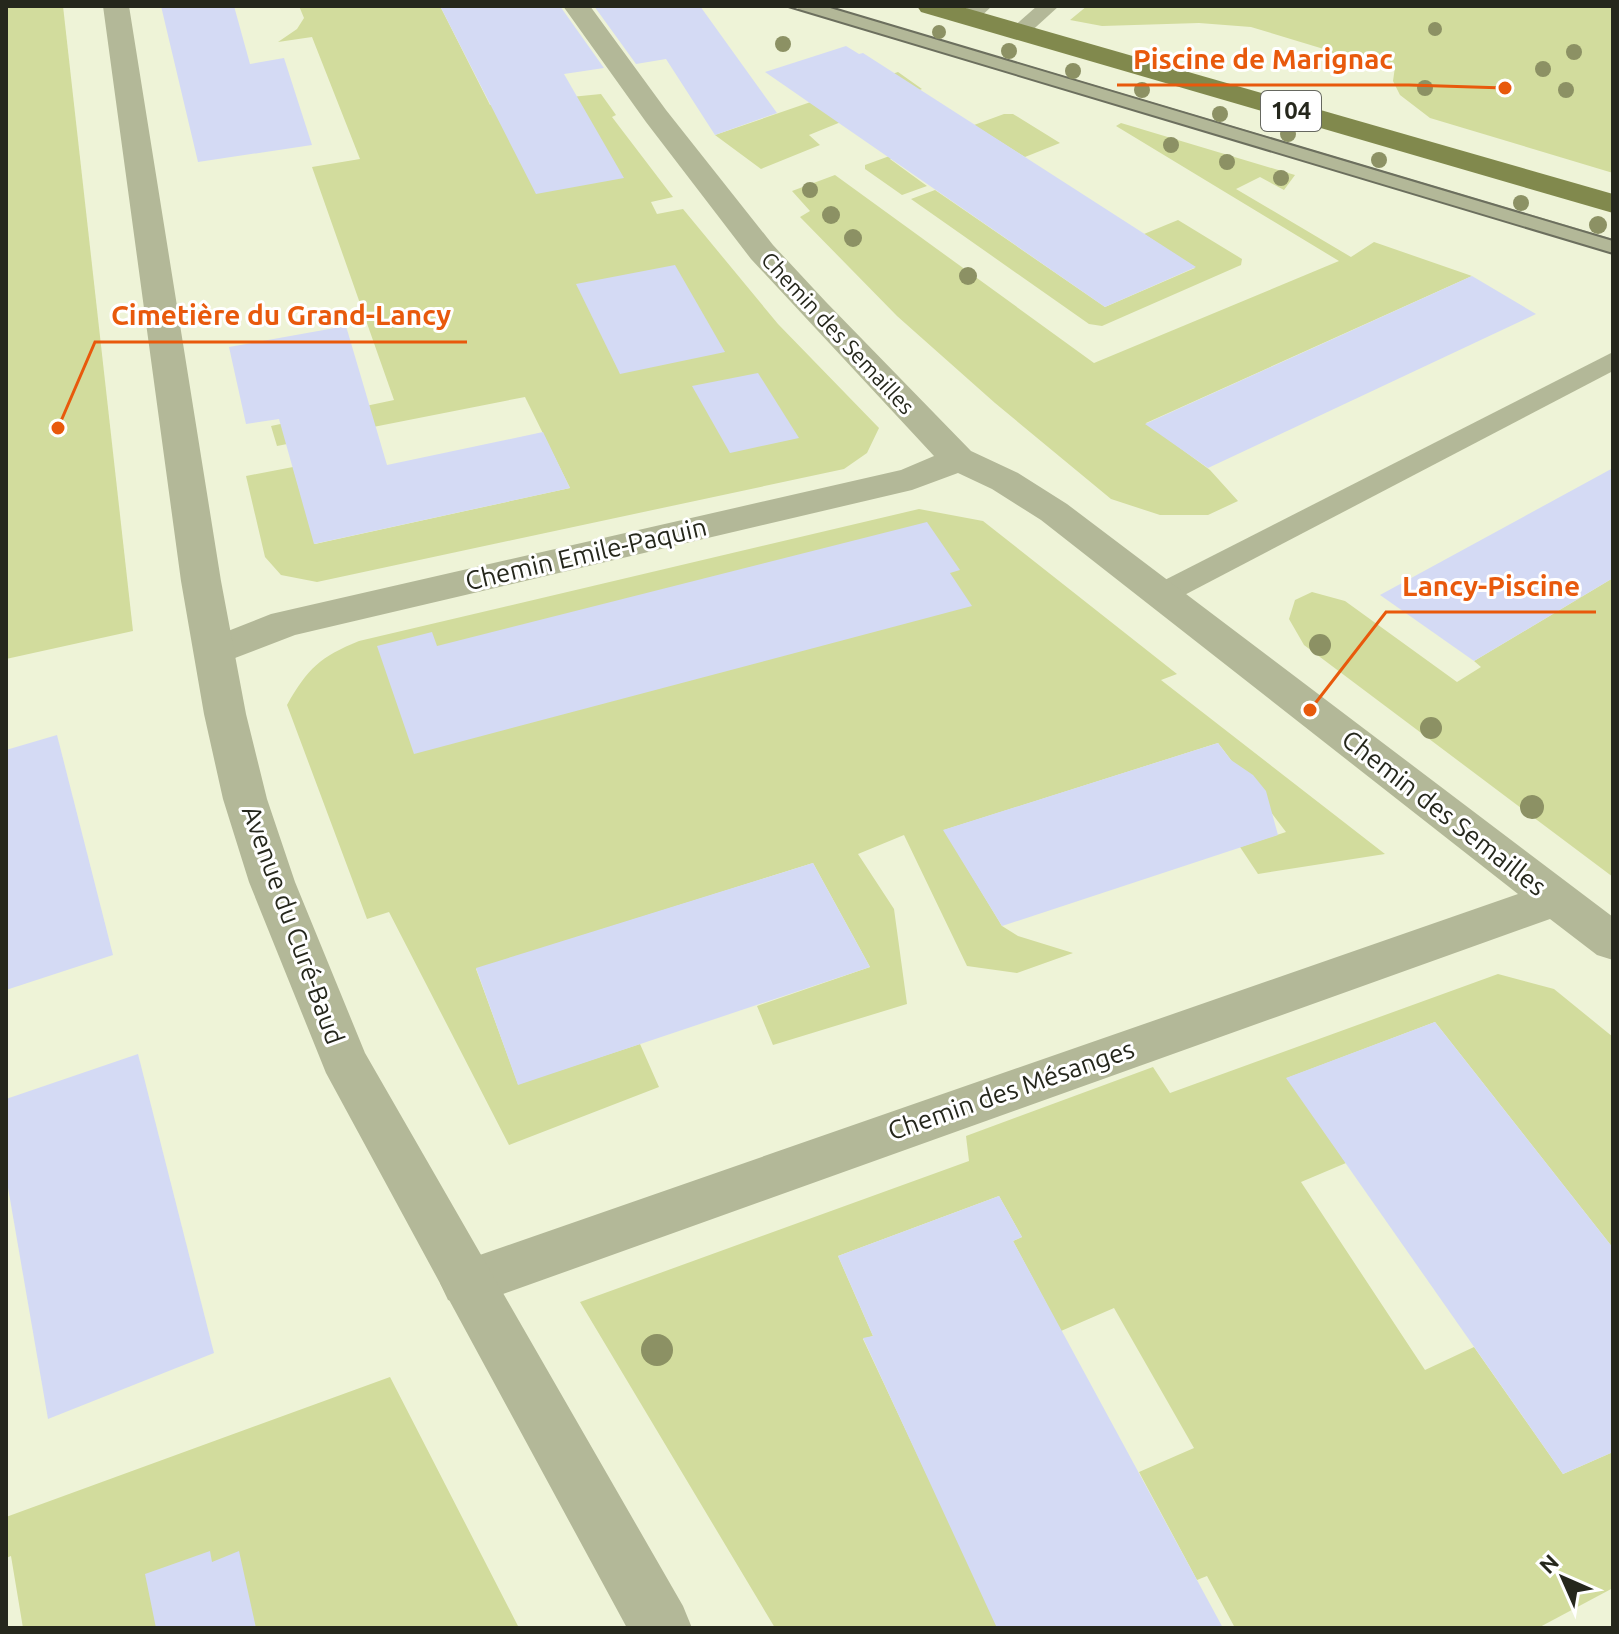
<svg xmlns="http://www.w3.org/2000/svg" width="1619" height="1634" viewBox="0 0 1619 1634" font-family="Ubuntu,sans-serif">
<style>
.green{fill:#d2dc9d}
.building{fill:#d4daf4}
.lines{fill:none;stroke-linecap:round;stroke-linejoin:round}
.service{fill:#b3b898;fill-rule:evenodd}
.minor{fill:#b3b898;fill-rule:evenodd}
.tertiary{fill:#b3b898;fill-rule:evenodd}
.primary{fill:#81894d;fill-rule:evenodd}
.tram{stroke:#6c6f5e;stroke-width:2}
.tree{fill:#8c9164}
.labels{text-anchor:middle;stroke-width:6;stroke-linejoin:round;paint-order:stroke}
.far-street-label{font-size:22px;fill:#25271c;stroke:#fff}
.shield{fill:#fff;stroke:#666860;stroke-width:2}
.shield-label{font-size:24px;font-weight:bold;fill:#25271c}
.street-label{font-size:26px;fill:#25271c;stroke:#fff}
.leader{fill:none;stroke:#e8590c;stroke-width:3}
.callout-dot{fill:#e8590c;stroke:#fff;stroke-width:3}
.callout-label{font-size:28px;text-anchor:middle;font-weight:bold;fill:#e8590c;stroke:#fff;stroke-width:6;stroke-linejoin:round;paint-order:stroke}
</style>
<rect width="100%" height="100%" fill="#eef3d7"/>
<g class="green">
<polygon points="6,6 63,6 133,631 6,659"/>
<polygon points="299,6 440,6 490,105 601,94 616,115 612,117 673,197 651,202 657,214 683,209 778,324 879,428 867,453 844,469 317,582 281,575 265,557 246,476 293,467 315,544 570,488 525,397 277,446 271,426 394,400 312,167 360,159 312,37 278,42 297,29 304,18"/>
<polygon points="1087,6 1613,6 1613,173 1430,118 1400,95 1393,81 1395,67 1366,70 1327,50 1251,27 1199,23 1102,26 1070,20"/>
<polygon points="898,72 922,89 809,135 820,145 761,169 715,135"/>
<polygon points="1004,114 1013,114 1060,143 1025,157 977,127 890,159 927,186 902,195 865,169 865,165"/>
<polygon points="1121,123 1295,175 1284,190 1260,177 1236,189 1351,257 1374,242 1472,276 1146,423 1210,470 1238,501 1208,515 1160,515 1111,499 995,403 897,316 800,217 810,211 792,191 835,175 1094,363 1339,261 1116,126"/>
<polygon points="935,190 1105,307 1195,268 1144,234 1178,220 1242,259 1241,265 1102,326 1089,324 911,199"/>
<path d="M919 509 983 521 1177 674 1161 680 1385 854 1258 874 1240 847 1286 832 1218 743 944 830 1002 926 1018 936 1073 953 1017 973 967 966 904 835 858 854 894 909 907 1004 773 1045 757 1006 870 967 813 863 476 969 518 1084 640 1044 659 1087 509 1145 389 912 367 919 287 705C308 668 320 657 359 641Z"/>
<polygon points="1613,578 1613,877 1304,645 1289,619 1295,600 1312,592 1345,601 1457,682 1481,667 1474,661"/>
<polygon points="1498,974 1554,989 1613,1037 1613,1248 1435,1022 1287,1078 1346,1163 1301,1182 1425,1370 1474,1347 1563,1474 1613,1452 1613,1588 1538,1628 1235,1628 1207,1576 1197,1580 1139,1472 1194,1448 1114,1308 1061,1331 1013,1241 1022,1237 999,1196 838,1256 873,1336 863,1339 925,1471 1011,1628 775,1628 580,1302 969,1161 966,1136 1153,1067 1170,1093"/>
<polygon points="390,1377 519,1628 23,1628 11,1556 6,1558 6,1517"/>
</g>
<g class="building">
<polygon points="161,6 234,6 250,64 284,58 312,145 198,162"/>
<polygon points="440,6 560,6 604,68 564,74 624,178 536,194"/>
<polygon points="594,6 700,6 777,113 715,135 666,59 636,64"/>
<polygon points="846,46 859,54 863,53 1196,267 1105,307 765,72"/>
<polygon points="675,265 725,352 620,374 576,284"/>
<polygon points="1472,276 1536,314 1208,468 1145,424"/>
<polygon points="346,326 387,465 543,432 570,488 314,544 279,419 246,424 229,347"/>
<polygon points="758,373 799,438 730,453 692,386"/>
<polygon points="1613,468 1613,578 1474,661 1380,595"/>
<polygon points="927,522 960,570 950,573 972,606 414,754 377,646 432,632 437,646"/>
<polygon points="57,735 113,955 6,990 6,750"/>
<polygon points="1218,743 1231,760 1253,775 1266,791 1278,835 1002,926 943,830"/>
<polygon points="813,863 870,967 518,1085 476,968"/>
<polygon points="1435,1022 1613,1248 1613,1452 1563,1474 1286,1078"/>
<polygon points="138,1054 214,1353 48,1419 6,1176 6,1099"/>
<polygon points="999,1196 1022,1237 1013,1241 1223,1628 997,1628 863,1338 873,1336 838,1256"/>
<polygon points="210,1551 212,1562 239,1551 256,1628 156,1628 145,1574"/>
</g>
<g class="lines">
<g class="service">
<polygon points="796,6 828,6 1613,239 1613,254 799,10"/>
<polygon points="969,6 992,6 976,21 962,21 959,17"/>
<polygon points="1037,6 1059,6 1026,36 1012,36 1008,32 1012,28"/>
<polygon points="1613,352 1613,371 1173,601 1162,604 1151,601 1147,594 1151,587"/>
</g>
<polygon class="minor" points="563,6 590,6 666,110 773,245 826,302 971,451 1018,473 1067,504 1613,917 1613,960 1597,955 1550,919 467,1307 448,1300 440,1283 448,1266 1518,894 1041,520 992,489 958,473 912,490 295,635 214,666 200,662 194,652 200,642 271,614 901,470 934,456 751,259 646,122"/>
<polygon class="tertiary" points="103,6 129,6 221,581 246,714 267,799 295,882 365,1053 683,1606 692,1628 627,1628 326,1073 249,882 223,799 204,714 181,581"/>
<polygon class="primary" points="917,6 959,6 1613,194 1613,213 921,12"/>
<g class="tram">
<polyline points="785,6 1613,254"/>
<polyline points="827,6 1613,240"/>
</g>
</g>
<g class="tree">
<circle cx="1435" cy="29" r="7"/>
<circle cx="939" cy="32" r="7"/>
<circle cx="783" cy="44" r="8"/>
<circle cx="1009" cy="51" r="8"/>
<circle cx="1574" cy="52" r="8"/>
<circle cx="1543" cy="69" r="8"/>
<circle cx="1073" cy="71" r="8"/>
<circle cx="1425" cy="88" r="8"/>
<circle cx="1142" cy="90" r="8"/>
<circle cx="1566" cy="90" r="8"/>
<circle cx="1220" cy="114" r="8"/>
<circle cx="1288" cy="134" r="8"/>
<circle cx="1171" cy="145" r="8"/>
<circle cx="1379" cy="160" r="8"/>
<circle cx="1227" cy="162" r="8"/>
<circle cx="1281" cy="178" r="8"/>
<circle cx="810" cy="190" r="8"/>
<circle cx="1521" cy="203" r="8"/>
<circle cx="831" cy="215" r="9"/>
<circle cx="1598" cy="225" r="9"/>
<circle cx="853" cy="238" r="9"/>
<circle cx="968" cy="276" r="9"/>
<circle cx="1320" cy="645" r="11"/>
<circle cx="1431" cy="728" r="11"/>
<circle cx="1532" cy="807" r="12"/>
<circle cx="657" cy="1350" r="16"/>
</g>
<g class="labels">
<g class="far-street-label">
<text transform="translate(838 333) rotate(47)" y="8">Chemin des Semailles</text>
</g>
<rect class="shield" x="1261" y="91" width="60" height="40" rx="6"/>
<g class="shield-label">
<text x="1291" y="119">104</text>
</g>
<g class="street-label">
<text transform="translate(586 554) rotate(-13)" y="9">Chemin Emile-Paquin</text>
<text transform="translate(1444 813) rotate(38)" y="9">Chemin des Semailles</text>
<text transform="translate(293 925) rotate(70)" y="9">Avenue du Curé-Baud</text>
<text transform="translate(1011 1090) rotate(-19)" y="9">Chemin des Mésanges</text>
</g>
</g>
<path class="leader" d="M1505 88L1409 85H1117M58 428L95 342H467M1310 710L1386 612H1596"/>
<g class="callout-dot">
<circle cx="1505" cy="88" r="8"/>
<circle cx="58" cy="428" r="8"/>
<circle cx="1310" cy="710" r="8"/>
</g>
<g class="callout-label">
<text x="1263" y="69">Piscine de Marignac</text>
<text x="281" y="325">Cimetière du Grand-Lancy</text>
<text x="1491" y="596">Lancy-Piscine</text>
</g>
<rect width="1619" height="1634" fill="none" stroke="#25271c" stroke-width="16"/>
<g transform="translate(1563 1578) rotate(315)" stroke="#ffffff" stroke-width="6" paint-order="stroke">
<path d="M0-6L14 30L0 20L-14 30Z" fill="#25271c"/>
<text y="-12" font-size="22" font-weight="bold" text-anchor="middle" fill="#25271c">N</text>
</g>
</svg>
